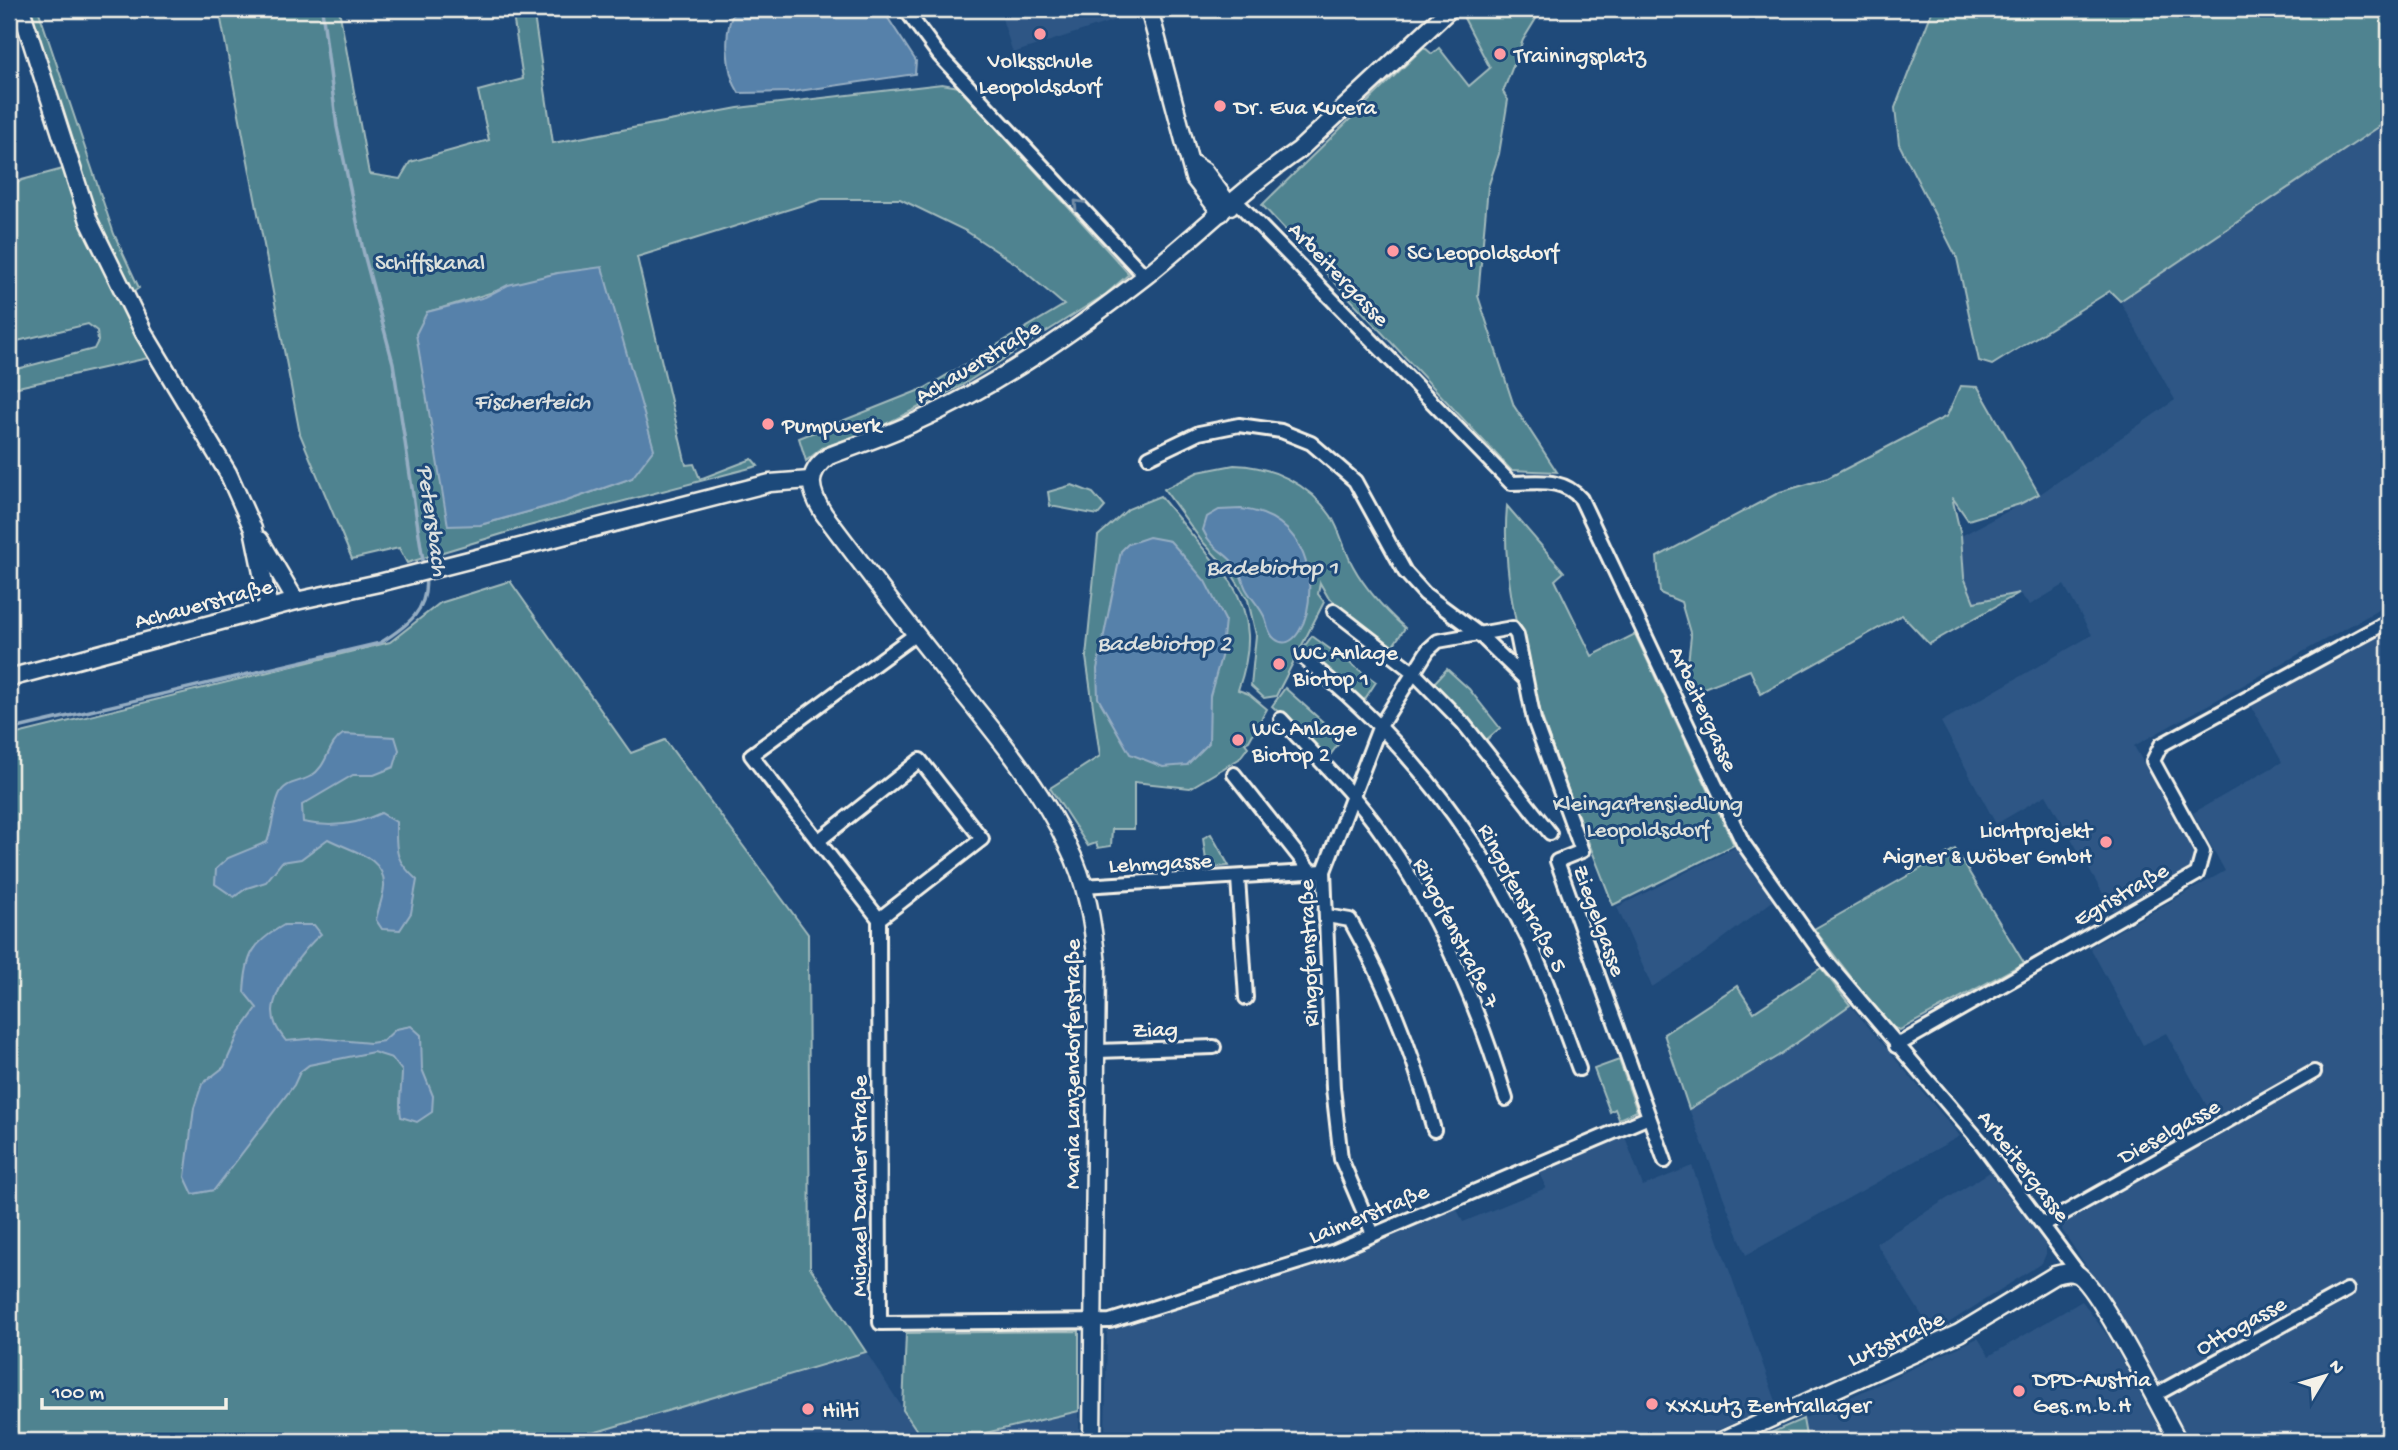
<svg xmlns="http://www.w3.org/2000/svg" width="2398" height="1450" viewBox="0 0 2398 1450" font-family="'Gochi Hand',sans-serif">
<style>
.built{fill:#2d5685}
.green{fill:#4f8390;stroke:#a2babc;stroke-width:2;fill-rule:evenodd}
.water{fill:#5781aa;stroke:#96aec3;stroke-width:2}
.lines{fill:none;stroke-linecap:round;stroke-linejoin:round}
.stream{stroke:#96aec3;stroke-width:3.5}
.minor-casing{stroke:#f4f1e8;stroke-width:18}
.tertiary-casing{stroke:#f4f1e8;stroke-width:21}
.minor{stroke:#1f4a7a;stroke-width:12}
.tertiary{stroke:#1f4a7a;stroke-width:16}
.oneway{stroke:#748da6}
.poi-dot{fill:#ff9aa2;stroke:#1f4a7a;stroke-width:2.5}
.labels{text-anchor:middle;stroke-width:6;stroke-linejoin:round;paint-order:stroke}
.poi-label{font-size:23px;fill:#f4f1e8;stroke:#1f4a7a;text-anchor:start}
.park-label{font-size:23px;fill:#dbe0db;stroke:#1f4a7a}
.street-label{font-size:23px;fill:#f4f1e8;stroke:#1f4a7a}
.water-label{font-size:24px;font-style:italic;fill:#dce0df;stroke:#1f4a7a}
</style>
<rect width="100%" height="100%" fill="#1f4a7a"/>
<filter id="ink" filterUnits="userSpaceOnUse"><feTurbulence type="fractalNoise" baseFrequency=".0143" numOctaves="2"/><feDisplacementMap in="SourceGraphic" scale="14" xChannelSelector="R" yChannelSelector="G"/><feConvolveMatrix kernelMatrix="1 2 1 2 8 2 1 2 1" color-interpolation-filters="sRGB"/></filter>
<g filter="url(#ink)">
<g class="built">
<polygon points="999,9 1129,9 1131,15 1013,53"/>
<polygon points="2389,120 2389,604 2134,746 2196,853 2190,868 2113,911 2046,795 1996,824 1941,722 2092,635 2064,585 2030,605 2019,593 1973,603 1964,577 1961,536 2040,494 2175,400 2120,301"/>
<polygon points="2389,625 2389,1409 2386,1441 2188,1441 2125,1324 2062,1230 2063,1222 2221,1131 2166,1033 2143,1045 2090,947 2225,871 2193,813 2282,762 2251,706"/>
<polygon points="1736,847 1774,900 1699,957 1652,987 1617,907"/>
<polygon points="1850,1005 1960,1136 1746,1255 1689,1109 1778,1056"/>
<polygon points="1624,1134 1643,1186 1692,1166 1777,1404 1693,1441 1105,1441 1107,1330 1331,1257 1455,1205 1463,1222 1546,1188 1538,1170"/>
<polygon points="1990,1172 2046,1245 2046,1254 2042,1263 1933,1333 1876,1243"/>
<polygon points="2082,1301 2110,1339 2166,1441 1807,1441 1803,1419 1978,1338 1989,1356"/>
<polygon points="866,1352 924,1441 566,1441"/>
<polygon points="1079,1411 1079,1441 951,1441"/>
</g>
<g class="green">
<path d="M28 9H38L114 234 139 288 130 294C85 203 59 105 28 9Z"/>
<path d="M219 9H339L369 174 400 179 410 162 489 140 478 91 523 79 512 9H533L553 143 738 108 942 84 959 87 1129 274 1106 294 961 386 876 429 822 448 806 461 799 438 925 388 1064 305 1016 264 966 231 900 199H822L637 257 686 465 694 464 700 479 752 459 758 466 525 527 407 563 399 548 352 559 300 434ZM558 273 632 478 564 502 480 525 427 312C472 300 513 284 558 273Z"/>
<polygon points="1471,9 1542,9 1523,40 1503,92 1508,100 1499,154 1488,187 1478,296 1514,406 1557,472 1511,470 1262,205 1424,47 1432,54 1439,48 1469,86 1490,68 1464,18"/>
<polygon points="1933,9 2389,9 2389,120 2120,301 2110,291 1992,365 1979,361 1957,258 1899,144 1895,108"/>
<polygon points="63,169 91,242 148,358 9,389 9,371 86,351 94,349 98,341 97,331 88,324 9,343 9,189 22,180"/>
<polygon points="1960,386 1978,387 2039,494 2020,504 1968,520 1952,497 1961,536 1964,577 1974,602 2019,593 1929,644 1902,615 1761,694 1750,670 1691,693 1687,672 1691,636 1681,602 1660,593 1657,557 1780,492 1828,478 1947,416"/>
<path d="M1234 465C1272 466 1309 484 1331 516 1341 532 1344 550 1353 566 1366 590 1385 610 1405 628L1392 647 1328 597 1320 583 1318 594 1324 602 1276 696 1264 698 1251 686 1256 635 1248 600 1230 571 1201 540 1164 489 1198 472Z"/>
<polygon points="1072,485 1093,493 1105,507 1098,515 1050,506 1048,492"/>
<path d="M1160 496 1231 582C1253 619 1252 650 1238 690L1249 694 1267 709 1249 741 1245 743 1248 747 1239 759 1190 788 1134 782V829H1112L1111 846 1098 848 1096 843 1088 846 1050 788 1100 756 1086 657 1098 536 1128 509Z"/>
<path d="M1507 506 1564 572 1555 580 1592 656 1635 634 1734 845 1613 905C1569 788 1496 632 1507 506Z"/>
<polygon points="510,581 631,753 665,740 808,934 810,1267 866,1352 566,1441 9,1441 9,736 390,642 440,603"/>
<polygon points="1312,636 1376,682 1363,702 1301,651"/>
<polygon points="1447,669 1469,689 1500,728 1486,740 1434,683"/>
<polygon points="1285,688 1342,739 1328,758 1272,706"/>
<polygon points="1211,834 1229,866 1207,868 1203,838"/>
<polygon points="1955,849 2024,963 1900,1030 1889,1026 1814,929"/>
<polygon points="1821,968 1850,1005 1778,1056 1689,1109 1664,1034 1737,986 1754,1012"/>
<polygon points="1619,1060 1637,1111 1619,1119 1615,1109 1610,1112 1594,1069"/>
<polygon points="1079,1331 1079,1411 951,1441 924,1441 903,1410 906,1333"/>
<polygon points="1803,1419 1807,1441 1752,1441"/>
</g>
<g class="water">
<path d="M736 9H882L916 61 915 74 792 92 739 93C726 73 722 28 736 9Z"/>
<polygon points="602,267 654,449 632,478 564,502 480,525 448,526 416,334 427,312 485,297 508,285 558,273"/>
<path d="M1241 509C1343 520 1310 667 1275 639 1267 633 1268 624 1264 616 1259 606 1251 598 1246 589 1242 581 1241 572 1235 565 1225 551 1212 550 1203 530L1207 517 1219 510Z"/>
<polygon points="1149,537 1170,541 1181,553 1205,581 1225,620 1221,657 1210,696 1209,743 1187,765 1163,767 1130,754 1098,698 1097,669 1121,551 1128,544"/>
<path d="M343 734 395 737 399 750 394 767 374 775H353L302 805 303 822C330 828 356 825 381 813L396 822C396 852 394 859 417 880L411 913 400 930 382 929 376 920C378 909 383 898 384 887 386 856 350 851 328 839L301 859 282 862 266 882 247 888 234 897 215 884 216 869 228 858 267 842C273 827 273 809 279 795 285 781 300 783 311 776 328 766 327 744 343 734Z"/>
<path d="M284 925H314L321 934C304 948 274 988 273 1011 273 1024 279 1032 286 1041L318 1038 370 1043 383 1041 396 1029 411 1026 421 1035 422 1069 433 1096 432 1112 417 1122 401 1117C398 1100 402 1088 402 1071L392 1058 373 1052 309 1065 300 1072 294 1085 214 1190 193 1194 185 1177 194 1108 202 1084 224 1067 239 1033 257 1008 244 992C246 955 252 943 284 925Z"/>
</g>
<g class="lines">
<g class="stream">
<polyline points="322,9 337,127 363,250 393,363 424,567"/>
<path d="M9 730 380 643C407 626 430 610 425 575"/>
</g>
<g class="minor-casing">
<g id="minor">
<polyline points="905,9 939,55 1145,276"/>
<path d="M1236 201 1511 483C1538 483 1562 477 1581 499L1743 843 1828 963 1982 1144 2082 1278"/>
<polyline points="1149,457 1199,433 1239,425 1281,431 1311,443 1355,481 1405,572 1425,594 1479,634 1525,679"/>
<polyline points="1334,611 1413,672 1463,723 1550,833"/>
<polyline points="916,634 751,755 879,919 880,1323 1110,1321 1335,1251 1649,1117"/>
<path d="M1302 657C1399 733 1475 830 1529 941 1548 982 1563 1026 1579 1069"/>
<path d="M1281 719C1316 757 1354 793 1383 835 1439 915 1478 1006 1506 1099"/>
<polyline points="1234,774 1312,873"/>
<polyline points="818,841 920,760 982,839 879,919"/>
<polyline points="1238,878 1246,998"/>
<polyline points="1083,886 1324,871"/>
<path d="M1327 916 1350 920C1388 987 1414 1055 1434 1130"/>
<polyline points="1896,1046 2197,874 2203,852 2153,761 2161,745 2389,621"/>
<polyline points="1098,1051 1214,1047"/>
<polyline points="2043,1225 2314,1072"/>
<polyline points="1373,1234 1341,1159 1333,1088 1324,871 1379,728 1428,650 1438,641 1512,628 1517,635 1534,720 1582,851 1557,861 1665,1161"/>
<polyline points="2153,1396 2347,1290"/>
</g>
</g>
<g class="tertiary-casing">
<g id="tertiary">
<polyline points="21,9 89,221 144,333 228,473 253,529 269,608"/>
<polyline points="1149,9 1194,178 1221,213"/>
<polyline points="1190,162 1204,171 1230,206"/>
<polyline points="260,540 296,601"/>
<polyline points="9,678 296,601 379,583 770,483 810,480"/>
<path d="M1092 1441 1097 965C1093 924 1087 883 1068 846 1037 780 987 723 942 667 902 617 863 566 824 514 810 492 804 473 829 456 857 445 886 436 913 423 997 386 1075 331 1147 275 1198 234 1245 187 1299 150L1450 9"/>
<path d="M1721 1441 1959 1333 2055 1275C2063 1273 2069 1271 2077 1274 2098 1284 2163 1414 2178 1441"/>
</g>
</g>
<use href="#minor" class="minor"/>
<use href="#tertiary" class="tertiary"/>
</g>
<defs><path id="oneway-chevron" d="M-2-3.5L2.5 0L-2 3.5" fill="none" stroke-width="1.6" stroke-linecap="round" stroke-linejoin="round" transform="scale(1.75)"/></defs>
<use class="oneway" href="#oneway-chevron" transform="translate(1078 204) rotate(-133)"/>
</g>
<g class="poi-dot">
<circle cx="1040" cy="34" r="7"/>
<circle cx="1500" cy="54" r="7"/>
<circle cx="1220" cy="106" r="7"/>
<circle cx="1393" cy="251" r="7"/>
<circle cx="768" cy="424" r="7"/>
<circle cx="1279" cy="664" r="7"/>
<circle cx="1238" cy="740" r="7"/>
<circle cx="2106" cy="842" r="7"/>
<circle cx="2019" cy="1391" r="7"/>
<circle cx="1652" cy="1404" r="7"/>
<circle cx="808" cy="1409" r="7"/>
</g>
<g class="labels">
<g class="poi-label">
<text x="1514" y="62">Trainingsplatz</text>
<text x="1040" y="67" text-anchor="middle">Volksschule<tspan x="1040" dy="26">Leopoldsdorf</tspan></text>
<text x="1234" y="114">Dr. Eva Kucera</text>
<text x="1407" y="259">SC Leopoldsdorf</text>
<text x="782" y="432">Pumpwerk</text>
<text x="1293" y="659">WC Anlage<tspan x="1293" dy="26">Biotop 1</tspan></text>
<text x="1252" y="735">WC Anlage<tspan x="1252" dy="26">Biotop 2</tspan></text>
<text x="2092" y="837" text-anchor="end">Lichtprojekt<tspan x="2092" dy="26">Aigner &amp; Wöber GmbH</tspan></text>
<text x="2033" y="1386">DPD-Austria<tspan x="2033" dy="26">Ges.m.b.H</tspan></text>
<text x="1666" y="1412">XXXLutz Zentrallager</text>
<text x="822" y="1417">Hilti</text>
</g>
<g class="park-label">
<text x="430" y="269">Schiffskanal</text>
<text x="1648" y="810">Kleingartensiedlung<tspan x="1648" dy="26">Leopoldsdorf</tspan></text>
</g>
<g class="street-label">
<text transform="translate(1340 273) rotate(46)" y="8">Arbeitergasse</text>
<text transform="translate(977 360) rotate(-31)" y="8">Achauerstraße</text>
<text transform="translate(203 602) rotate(-15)" y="8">Achauerstraße</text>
<text transform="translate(1705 708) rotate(65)" y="8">Arbeitergasse</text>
<text transform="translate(1160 861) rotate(-3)" y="8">Lehmgasse</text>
<text transform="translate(2120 893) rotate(-30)" y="8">Egristraße</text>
<text transform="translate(1524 897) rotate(62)" y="8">Ringofenstraße 5</text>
<text transform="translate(1601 920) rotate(70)" y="8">Ziegelgasse</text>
<text transform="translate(1458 932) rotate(63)" y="8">Ringofenstraße 7</text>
<text transform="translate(1307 953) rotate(-92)" y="8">Ringofenstraße</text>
<text transform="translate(1155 1028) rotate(-2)" y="8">Ziag</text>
<text transform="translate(1071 1064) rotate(-90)" y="8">Maria Lanzendorferstraße</text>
<text transform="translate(2168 1130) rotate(-29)" y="8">Dieselgasse</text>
<text transform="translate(2025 1165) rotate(52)" y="8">Arbeitergasse</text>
<text transform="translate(858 1186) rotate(-90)" y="8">Michael Dachler Straße</text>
<text transform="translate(1368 1212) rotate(-22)" y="8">Laimerstraße</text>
<text transform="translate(2240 1324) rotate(-29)" y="8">Ottogasse</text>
<text transform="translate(1895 1337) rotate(-25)" y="8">Lutzstraße</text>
</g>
<g class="water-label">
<text x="532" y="408">Fischerteich</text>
<text transform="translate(434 520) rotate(82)" y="8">Petersbach</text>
<text x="1272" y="574">Badebiotop 1</text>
<text x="1164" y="650">Badebiotop 2</text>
</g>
</g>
<rect width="2398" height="1450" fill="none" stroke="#1f4a7a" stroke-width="35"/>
<rect x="18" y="18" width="2363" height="1415" fill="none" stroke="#f4f1e8" stroke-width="2.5" filter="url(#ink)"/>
<g transform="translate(2325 1376) rotate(52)" stroke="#1f4a7a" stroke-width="5" paint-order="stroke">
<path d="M0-5L12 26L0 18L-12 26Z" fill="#f4f1e8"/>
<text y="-10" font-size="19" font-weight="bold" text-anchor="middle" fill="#f4f1e8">N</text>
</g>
<path d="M42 1398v10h184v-10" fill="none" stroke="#f4f1e8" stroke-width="3.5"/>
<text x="52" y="1398" font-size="21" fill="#f4f1e8" stroke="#1f4a7a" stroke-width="5" paint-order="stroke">100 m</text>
</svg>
